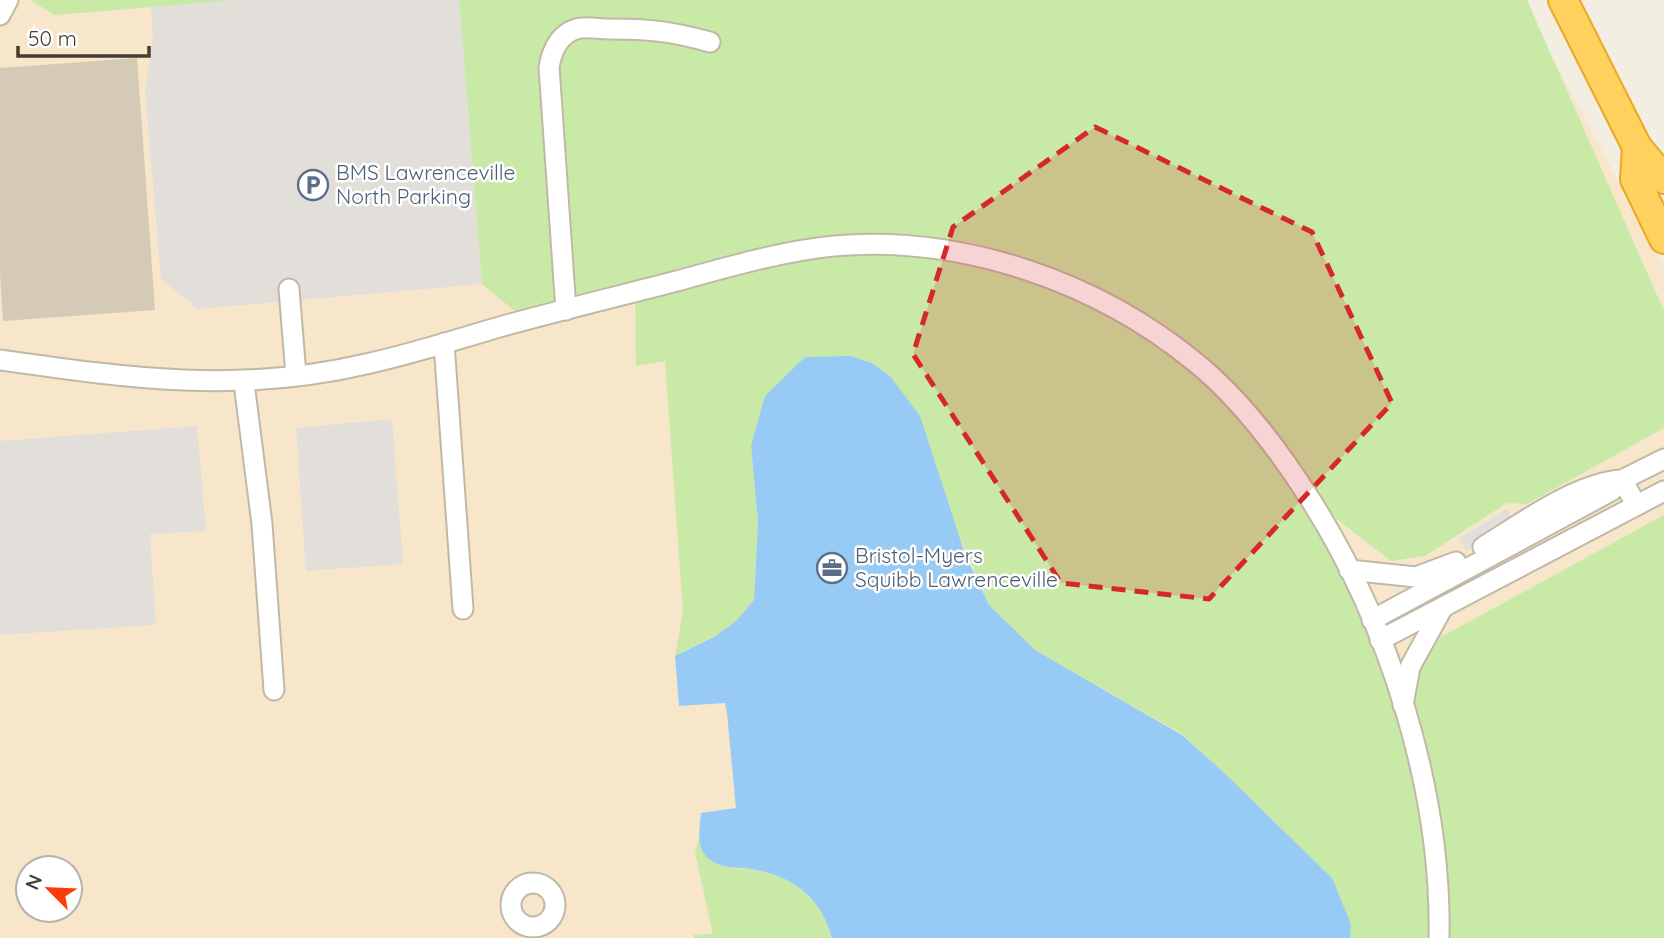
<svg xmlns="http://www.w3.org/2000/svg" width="1664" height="938" viewBox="0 0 1664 938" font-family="Quicksand,sans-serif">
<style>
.commercial{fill:#f7e6c9;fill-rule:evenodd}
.green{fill:#c8eaa6}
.parking{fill:#e2dfdb}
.water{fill:#97cbf5}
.building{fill:#d4cab6}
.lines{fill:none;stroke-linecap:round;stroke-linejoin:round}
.minor-casing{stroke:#c1b9a6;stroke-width:23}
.highway-casing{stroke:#e9a925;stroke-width:32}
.minor{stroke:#fff;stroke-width:19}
.highway{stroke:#ffd15f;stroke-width:28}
.marked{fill:#d62828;fill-opacity:0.2;stroke:#d62828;stroke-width:5;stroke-dasharray:14 9;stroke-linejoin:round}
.labels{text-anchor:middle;stroke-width:5;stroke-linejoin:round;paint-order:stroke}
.service-label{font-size:21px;fill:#4e5e75;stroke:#fff;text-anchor:start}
</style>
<rect width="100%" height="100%" fill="#f2eee1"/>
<path class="commercial" d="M0 0H1113L1553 58 1664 268V938H0ZM28 868H70V910H28Z"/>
<g class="green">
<polygon points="30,0 240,0 55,15"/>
<polygon points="459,0 1527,0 1664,311 1664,428 1527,504 1507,503 1425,556 1391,561 1335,518 1268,420 1206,356 1160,321 1108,292 1028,258 970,242 916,235 833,236 730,255 516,312 482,284"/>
<polygon points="834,253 915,253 966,260 1022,275 1100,307 1194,370 1255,431 1320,527 1366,622 1405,732 1430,871 1432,938 1350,938 1350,923 1219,768 1182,734 1035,650 989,605 890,376 872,363 851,356 751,446 758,521 754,600 736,621 714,637 675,656 683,611 665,361 636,366 635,299 734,273"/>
<path d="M1664 515V938H1449C1451 882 1443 822 1431 767 1427 750 1413 714 1413 699 1414 673 1417 661 1434 641Z"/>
<path d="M699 838C701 843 702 850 705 854 714 869 734 867 750 869 792 875 821 897 832 938H694L693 935 713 934 695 853Z"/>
</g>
<g class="parking">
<polygon points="240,0 459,0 482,284 198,309 161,279 145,91 153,38 151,7"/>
<polygon points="392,419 403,564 306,571 296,428"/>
<polygon points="197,426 206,531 150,534 156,625 0,635 0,441"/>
<polygon points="1507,509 1515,522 1466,551 1459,538"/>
</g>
<path class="water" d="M851 356 872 363 890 376 920 416 965 554 989 605 1035 650 1182 735 1219 768 1332 878 1351 924 1350 938H832C821 897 793 876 751 869 735 866 717 870 705 855 696 844 700 826 701 813L736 808 727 713 725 703 679 706 675 656 714 637 736 621 754 600 758 521 751 446 765 396 805 357Z"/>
<polygon class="building" points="137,58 155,310 3,321 0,273 0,68"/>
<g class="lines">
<g class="minor-casing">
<g id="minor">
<polyline points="0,15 8,0"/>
<polyline points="289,289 296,375"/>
<path d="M566 310 549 67C552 51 558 35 576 29 585 26 599 29 608 29 649 29 670 31 710 42"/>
<polyline points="444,343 463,609"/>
<path d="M0 360C127 378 239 394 366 364 412 354 458 339 503 326 561 310 619 296 677 281 728 267 782 251 834 246 962 235 1096 281 1195 362 1241 399 1278 449 1310 499 1389 623 1442 790 1439 938"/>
<polyline points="244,383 262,524 274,690"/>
<path d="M1483 547C1520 524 1578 482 1622 480L1636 504"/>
<polyline points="1349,570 1416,577 1456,562"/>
<polyline points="1372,620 1611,491 1622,480 1664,459"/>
<polyline points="1380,640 1664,491"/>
<polyline points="1403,705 1410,667 1442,609"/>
<circle cx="533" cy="905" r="22"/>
</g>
</g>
<g class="highway-casing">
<g id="highway">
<polyline points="1563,0 1637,147 1664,179"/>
<polyline points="1637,147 1635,179 1664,239"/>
</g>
</g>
<use href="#minor" class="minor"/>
<use href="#highway" class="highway"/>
</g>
<path class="marked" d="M1095 127 1312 232 1392 403 1209 599 1061 583 913 354 953 227Z"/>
<defs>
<g id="parking-ring" transform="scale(1.575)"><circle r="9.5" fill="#fff" stroke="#5c6f8a" stroke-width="1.5"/><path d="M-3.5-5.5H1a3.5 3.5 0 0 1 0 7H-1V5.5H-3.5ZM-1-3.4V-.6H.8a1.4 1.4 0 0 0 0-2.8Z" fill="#5c6f8a"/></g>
<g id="office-ring" transform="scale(1.575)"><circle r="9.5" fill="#fff" stroke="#5c6f8a" stroke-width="1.5"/><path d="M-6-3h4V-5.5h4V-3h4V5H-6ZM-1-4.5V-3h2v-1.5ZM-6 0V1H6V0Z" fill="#5c6f8a"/></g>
</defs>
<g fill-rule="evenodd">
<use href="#parking-ring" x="313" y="185"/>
<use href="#office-ring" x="832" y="568"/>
</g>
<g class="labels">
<g class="service-label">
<text x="336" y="180">BMS Lawrenceville<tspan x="336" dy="24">North Parking</tspan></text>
<text x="855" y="563">Bristol-Myers<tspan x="855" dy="24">Squibb Lawrenceville</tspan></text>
</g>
</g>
<g transform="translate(49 889) rotate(294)"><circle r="33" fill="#ffffff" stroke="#b4b1ad" stroke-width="2"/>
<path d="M0-5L12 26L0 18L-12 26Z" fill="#ff3b0b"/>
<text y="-10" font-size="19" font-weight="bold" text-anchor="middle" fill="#443d32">N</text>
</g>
<path d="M18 46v10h131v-10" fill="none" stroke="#443d32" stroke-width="3.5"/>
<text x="28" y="46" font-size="21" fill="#443d32" stroke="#ffffff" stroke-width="5" paint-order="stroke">50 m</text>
</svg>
